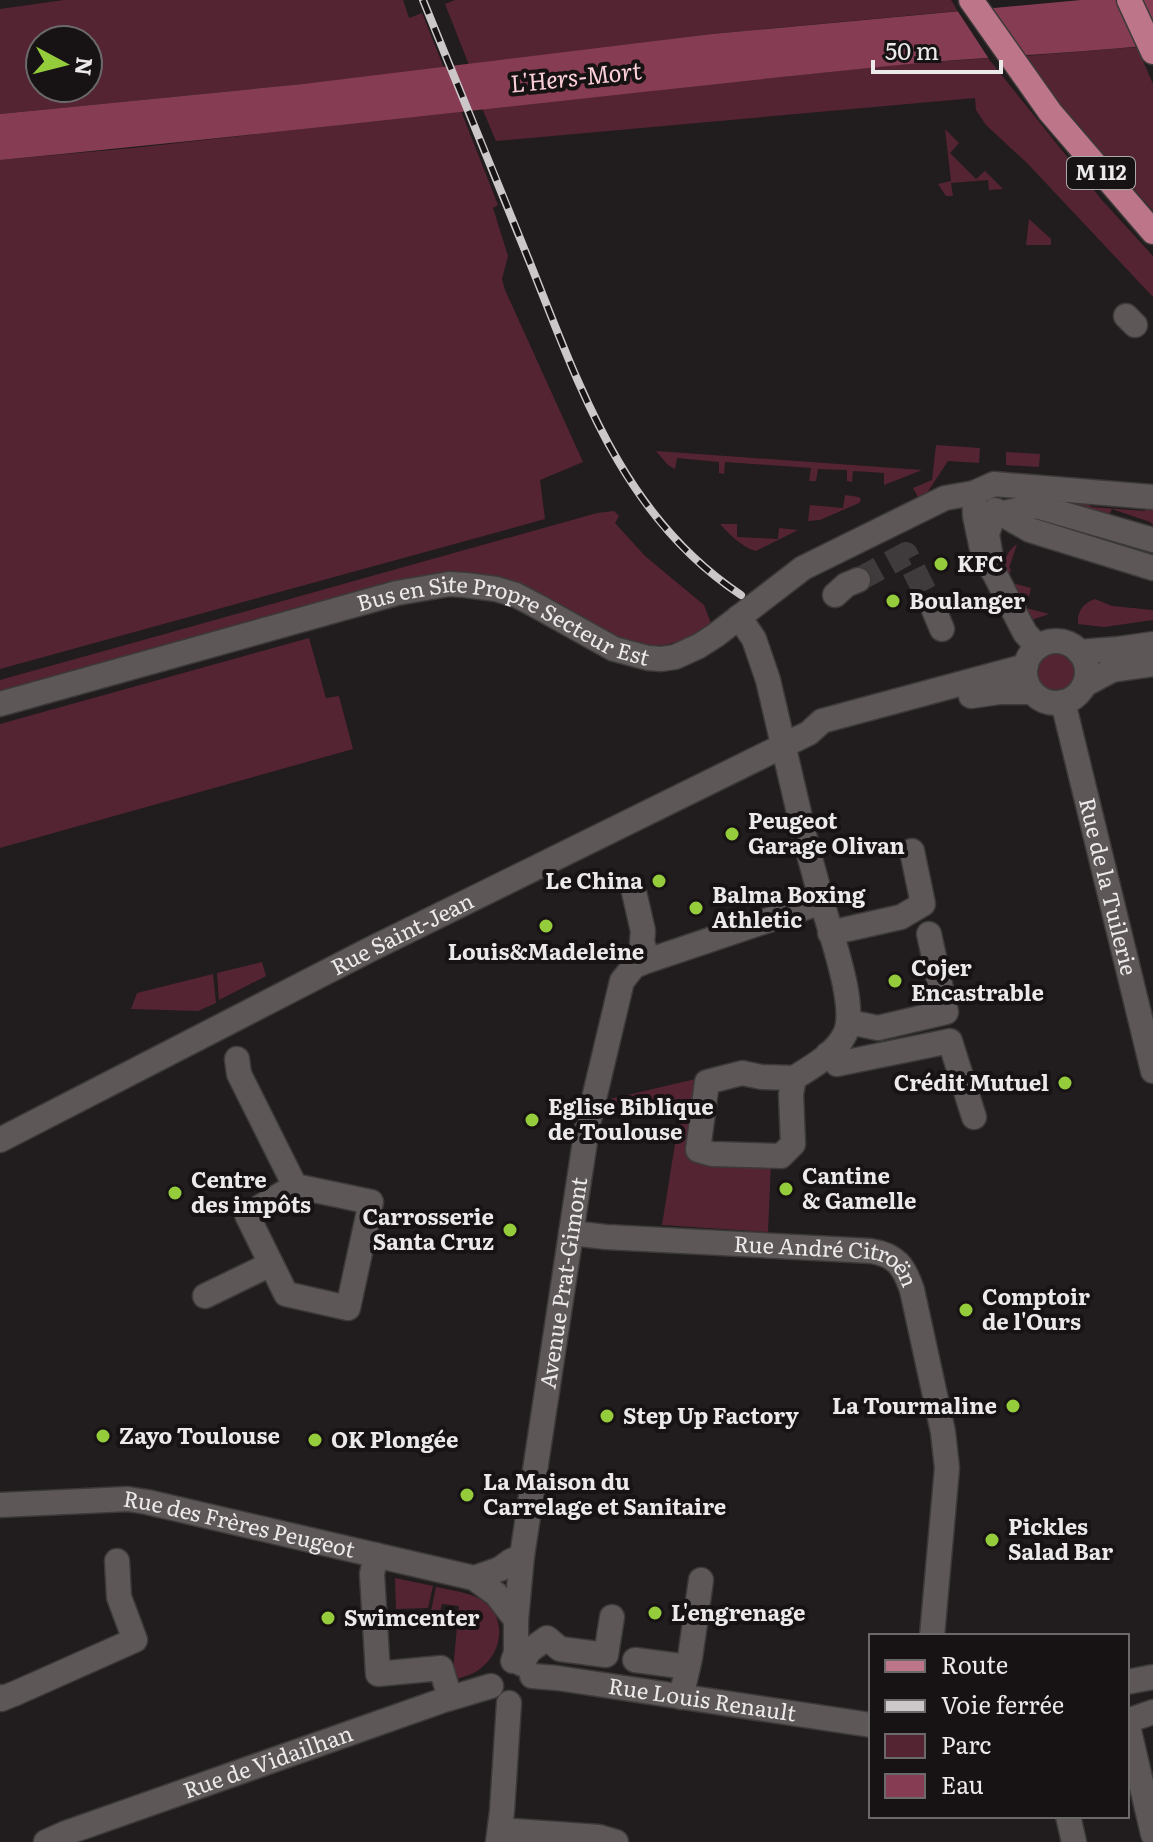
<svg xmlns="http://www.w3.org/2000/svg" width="1153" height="1842" viewBox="0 0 1153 1842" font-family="Literata,serif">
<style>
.green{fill:#552433;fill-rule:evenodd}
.water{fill:#863d53}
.pier{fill:#211c1d}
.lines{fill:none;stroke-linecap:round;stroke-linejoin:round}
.minor-tunnel{stroke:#3f3b3c;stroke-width:24;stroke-dasharray:24 12;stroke-linecap:butt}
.minor-casing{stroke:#3c3939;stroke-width:27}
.major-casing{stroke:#3c3939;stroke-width:27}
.minor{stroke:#5d5758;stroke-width:24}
.major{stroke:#bd7589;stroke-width:24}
.rail-casing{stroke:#ccc8c9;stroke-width:8}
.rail{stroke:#171314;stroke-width:5;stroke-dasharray:15;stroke-linecap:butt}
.poi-dot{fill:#95cc3b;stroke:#171314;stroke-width:3}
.labels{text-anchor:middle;stroke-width:8;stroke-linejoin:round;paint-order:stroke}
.shield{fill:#171314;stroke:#aca9aa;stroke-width:2}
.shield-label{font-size:20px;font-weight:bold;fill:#ece9ea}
.poi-label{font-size:22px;font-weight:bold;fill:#ece9ea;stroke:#171314;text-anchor:start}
.street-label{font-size:22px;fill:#ece9ea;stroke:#171314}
.water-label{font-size:24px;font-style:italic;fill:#fccfd9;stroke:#171314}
</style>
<rect width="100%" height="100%" fill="#211c1d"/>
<g class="green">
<path d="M64 0H403L409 18 422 13 444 68 303 84 0 114V9ZM40 40H88V88H40Z"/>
<polygon points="455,0 951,0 958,11 712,34 469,65 445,4"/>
<polygon points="1137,47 1153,84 1153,211 1060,104 1024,56"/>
<polygon points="988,58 1101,199 1153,256 1153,297 1027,163 986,125 976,110 975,98 496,141 482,108 894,65"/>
<polygon points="461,111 498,205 493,208 508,256 502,279 505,290 583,462 540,480 545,519 0,669 0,160 133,148"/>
<polygon points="945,129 959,143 950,153 976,179 985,171 1003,189 989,190 988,180 951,183 953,196 946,196 938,184 951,181"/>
<polygon points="1029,219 1051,239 1051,245 1026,245"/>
<polygon points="936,445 980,448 979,463 948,461 925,496 919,499 913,488 932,480"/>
<polygon points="656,451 922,470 884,485 884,473 853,471 852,482 847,481 847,470 818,469 816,481 809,481 811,468 725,462 724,474 719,473 719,462 677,458 675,469 668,465"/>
<polygon points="1006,452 1040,454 1039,467 1006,465"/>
<polygon points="1011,492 1090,498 1089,505 1092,507 1145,511 1146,503 1153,505 1153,525 1150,522 1112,509 1108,517"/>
<polygon points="845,495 859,497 861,500 859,503 820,520 808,521 810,505 843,508"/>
<path d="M614 511 619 516 615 523 645 556 704 605 711 623C701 629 691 637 679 641 643 655 613 634 583 617 567 608 550 599 534 591 502 577 472 574 438 574L0 694V680L597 513Z"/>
<path d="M720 524H737V537L778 539 779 528 798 530 756 551C743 548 729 534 720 524Z"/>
<path d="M1017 544 1009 568 1011 569 1008 582 1031 588 1026 608 1049 614 1029 621C1016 599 988 565 1017 544Z"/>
<path d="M1095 599 1112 606 1153 610V620L1104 627 1078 624C1077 612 1083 603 1095 599Z"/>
<polygon points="309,638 326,698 339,696 353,749 0,848 0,724"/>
<circle cx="1056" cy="673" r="20"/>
<polygon points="262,962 266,976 219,1000 217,973"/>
<polygon points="213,974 216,1003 198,1011 131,1009 137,993"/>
<polygon points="700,1078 688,1156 771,1162 768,1232 662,1225 679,1119 633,1112 609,1103 610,1099"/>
<polygon points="395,1578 433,1586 428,1608 396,1609"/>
<path d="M436 1587C450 1590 467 1592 480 1599 507 1614 504 1651 481 1668 473 1675 461 1677 452 1681L459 1606 442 1604 440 1612 431 1611Z"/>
</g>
<path class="water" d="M1081 0H1153V45C1065 54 976 57 888 66 592 96 296 132 0 160V114L303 84 712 34Z"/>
<polygon class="pier" points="987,4 1027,60 991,62 955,7"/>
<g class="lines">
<polyline class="minor-tunnel" points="858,580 906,554 934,610"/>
<g class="minor-casing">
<g id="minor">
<polyline points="1126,316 1135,325"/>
<polyline points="974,493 975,516 982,549 1025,633 1038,647"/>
<polyline points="995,510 1030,530 1153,568"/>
<polyline points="993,571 987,534 991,522 999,514 1036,506 1153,540"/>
<polyline points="835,595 846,585 858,580"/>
<polyline points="934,610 942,629"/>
<circle cx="1056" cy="672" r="31"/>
<polyline points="1079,652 1118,649 1153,644"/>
<polyline points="1084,685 1112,670 1153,664"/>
<polyline points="971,696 999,692 1032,692"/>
<path id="s1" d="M1063 702 1153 1071"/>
<path id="s2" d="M0 704 397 593 449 584 465 585 496 589 516 595 535 605 614 649 648 658 661 659 675 657 699 646 716 635 803 568 945 498 974 493 994 484 1153 497"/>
<polyline points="634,892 643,931 642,943 649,960"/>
<polyline points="830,933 901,917 923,904 912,851"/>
<polyline points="849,1022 878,1028 946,1012 929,934"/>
<polyline points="828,1054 837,1064 950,1041 974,1117"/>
<polyline points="237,1059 239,1074 295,1186 247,1215 286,1294 348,1308 371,1202 295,1186"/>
<polygon points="742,1073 762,1077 794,1078 791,1094 793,1144 781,1156 712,1154 698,1150 707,1082"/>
<path d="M794 1078C812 1067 835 1054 845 1034 858 1007 830 932 822 902"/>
<path id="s3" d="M0 1140 371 949 809 733 822 721 1026 666"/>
<path id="s4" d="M571 1233 606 1237 871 1251C896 1255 904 1266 912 1290L943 1432 947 1468 932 1636"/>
<polyline points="205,1296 271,1264"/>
<path id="s5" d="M0 1505 128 1499 147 1502 474 1578 496 1594 516 1620"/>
<polyline points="376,1555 372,1574 378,1674 441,1668 450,1698"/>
<polyline points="474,1578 500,1569 511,1561 522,1556"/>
<polyline points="635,1660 688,1667"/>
<path id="s6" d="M513 1661 516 1653V1620L522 1556 587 1128 622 981 634 966 644 962 822 902 807 847 768 680 754 639 739 617"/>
<polyline points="522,1664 529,1651 547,1638 560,1649 606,1655 612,1617"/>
<path id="s7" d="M532 1676 557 1678 871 1725"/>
<polyline points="1127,1682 1153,1677"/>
<polyline points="0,1697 1,1699 16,1693 135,1640 119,1597 117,1561"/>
<polyline points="681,1697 690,1658 701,1580"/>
<polyline points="1127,1721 1153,1712"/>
<polyline points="1127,1722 1153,1834"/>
<polyline points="1068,1816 1074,1842"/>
<polyline points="500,1830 599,1837 616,1842"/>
<path id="s8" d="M46 1842 66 1833 444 1700 491 1686"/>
<polyline points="498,1842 502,1811 509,1703"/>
</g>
</g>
<g class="major-casing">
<g id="major">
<polyline points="971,0 1050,112 1153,232"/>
<polyline points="1129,0 1153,52"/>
</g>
</g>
<use href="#minor" class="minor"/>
<use href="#major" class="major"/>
<g class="rail-casing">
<path id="rail" d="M423 0C457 84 492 168 526 253 578 381 619 514 741 595"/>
</g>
<use href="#rail" class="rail"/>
</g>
<g class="poi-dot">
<circle cx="941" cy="564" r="8"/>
<circle cx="893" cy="601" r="8"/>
<circle cx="732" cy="834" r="8"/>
<circle cx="659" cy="881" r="8"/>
<circle cx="696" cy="908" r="8"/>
<circle cx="546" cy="926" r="8"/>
<circle cx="895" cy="981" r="8"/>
<circle cx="1065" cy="1083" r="8"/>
<circle cx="532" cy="1120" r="8"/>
<circle cx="786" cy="1189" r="8"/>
<circle cx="175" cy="1193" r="8"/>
<circle cx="510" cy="1230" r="8"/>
<circle cx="966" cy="1310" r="8"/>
<circle cx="1013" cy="1406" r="8"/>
<circle cx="607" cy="1416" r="8"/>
<circle cx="103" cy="1436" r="8"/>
<circle cx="315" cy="1440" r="8"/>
<circle cx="467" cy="1495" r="8"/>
<circle cx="992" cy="1540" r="8"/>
<circle cx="655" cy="1613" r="8"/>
<circle cx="328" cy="1618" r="8"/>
</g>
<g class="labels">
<rect class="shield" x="1067" y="157" width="68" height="32" rx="6"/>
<g class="shield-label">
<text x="1101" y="180">M 112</text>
</g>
<g class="poi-label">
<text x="957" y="572">KFC</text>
<text x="909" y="609">Boulanger</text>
<text x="748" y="829">Peugeot<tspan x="748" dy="25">Garage Olivan</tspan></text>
<text x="643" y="889" text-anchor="end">Le China</text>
<text x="712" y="903">Balma Boxing<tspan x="712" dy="25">Athletic</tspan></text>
<text x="546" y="960" text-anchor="middle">Louis&amp;Madeleine</text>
<text x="911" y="976">Cojer<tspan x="911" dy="25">Encastrable</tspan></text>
<text x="1049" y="1091" text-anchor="end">Crédit Mutuel</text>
<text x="548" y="1115">Eglise Biblique<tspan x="548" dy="25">de Toulouse</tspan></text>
<text x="802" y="1184">Cantine<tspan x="802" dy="25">&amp; Gamelle</tspan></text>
<text x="191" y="1188">Centre<tspan x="191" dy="25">des impôts</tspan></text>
<text x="494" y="1225" text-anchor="end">Carrosserie<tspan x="494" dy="25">Santa Cruz</tspan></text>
<text x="982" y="1305">Comptoir<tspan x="982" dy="25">de l'Ours</tspan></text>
<text x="997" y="1414" text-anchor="end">La Tourmaline</text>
<text x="623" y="1424">Step Up Factory</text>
<text x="119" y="1444">Zayo Toulouse</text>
<text x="331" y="1448">OK Plongée</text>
<text x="483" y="1490">La Maison du<tspan x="483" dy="25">Carrelage et Sanitaire</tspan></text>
<text x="1008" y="1535">Pickles<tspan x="1008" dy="25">Salad Bar</tspan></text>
<text x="671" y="1621">L'engrenage</text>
<text x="344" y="1626">Swimcenter</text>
</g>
<g class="street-label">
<text dy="8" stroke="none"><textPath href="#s2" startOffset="526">Bus en Site Propre Secteur Est</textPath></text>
<text dy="8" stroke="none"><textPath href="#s1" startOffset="190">Rue de la Tuilerie</textPath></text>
<text dy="8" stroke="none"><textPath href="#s3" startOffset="452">Rue Saint-Jean</textPath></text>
<text dy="8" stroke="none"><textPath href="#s4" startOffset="260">Rue André Citroën</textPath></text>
<text dy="8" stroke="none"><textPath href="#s6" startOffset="382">Avenue Prat-Gimont</textPath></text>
<text dy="8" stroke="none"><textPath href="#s5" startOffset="242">Rue des Frères Peugeot</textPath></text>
<text dy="8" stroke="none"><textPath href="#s7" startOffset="172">Rue Louis Renault</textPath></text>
<text dy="8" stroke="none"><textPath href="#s8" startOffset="236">Rue de Vidailhan</textPath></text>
</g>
<g class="water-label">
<text transform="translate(576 78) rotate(-6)" y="8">L'Hers-Mort</text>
</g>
</g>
<rect x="869" y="1634" width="260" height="184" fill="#171314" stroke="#6c696a" stroke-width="2"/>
<rect x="885" y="1660" width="40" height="12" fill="#bd7589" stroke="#6c696a" stroke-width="2"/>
<text x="941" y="1674" font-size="24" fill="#ece9ea">Route</text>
<rect x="885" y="1700" width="40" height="12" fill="#ccc8c9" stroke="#6c696a" stroke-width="2"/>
<text x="941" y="1714" font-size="24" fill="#ece9ea">Voie ferrée</text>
<rect x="885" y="1734" width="40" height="24" fill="#552433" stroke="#6c696a" stroke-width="2"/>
<text x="941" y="1754" font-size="24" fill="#ece9ea">Parc</text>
<rect x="885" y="1774" width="40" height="24" fill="#863d53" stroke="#6c696a" stroke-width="2"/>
<text x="941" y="1794" font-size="24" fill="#ece9ea">Eau</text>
<g transform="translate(64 64) rotate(97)"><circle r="38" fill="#171314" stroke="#6c696a" stroke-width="2"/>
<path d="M0-6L14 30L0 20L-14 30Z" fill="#95cc3b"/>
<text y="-12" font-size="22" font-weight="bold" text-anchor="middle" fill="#ece9ea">N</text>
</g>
<path d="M873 60v12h128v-12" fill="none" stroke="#ece9ea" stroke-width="4"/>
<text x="885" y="60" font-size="24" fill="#ece9ea" stroke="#171314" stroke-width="6" paint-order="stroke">50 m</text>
</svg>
